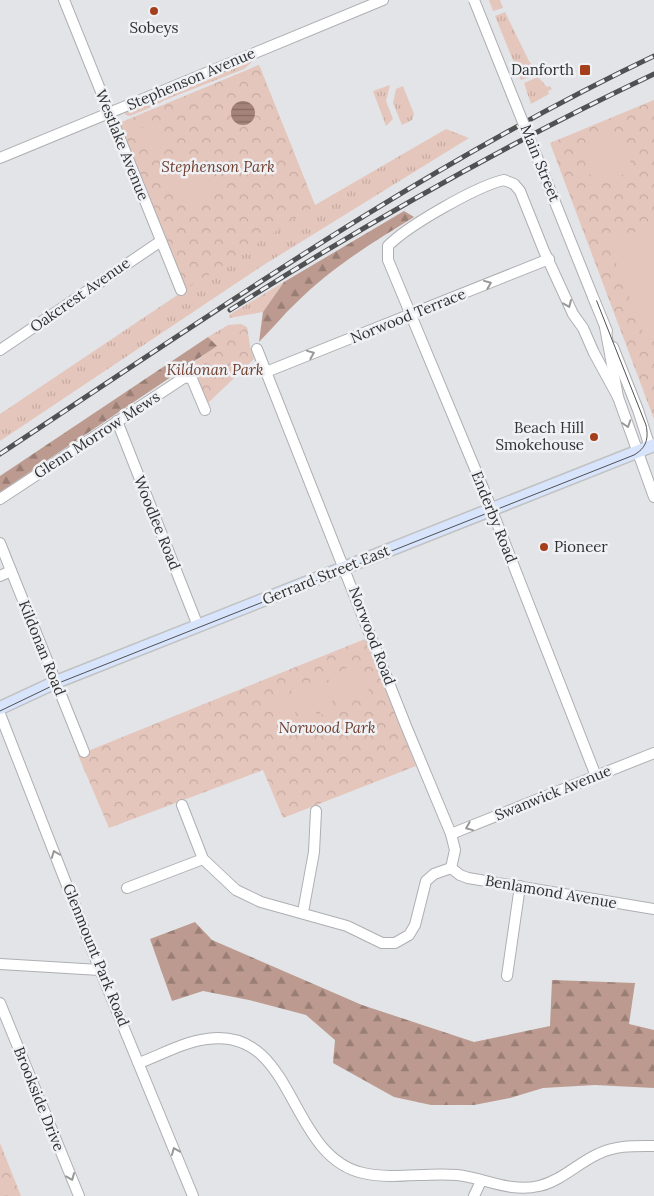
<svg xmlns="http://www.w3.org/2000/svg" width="654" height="1196" viewBox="0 0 654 1196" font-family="Lora,serif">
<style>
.grass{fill:url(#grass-tufts)}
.forest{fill:url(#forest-firs)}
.park{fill:url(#park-crowns)}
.garden{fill:#e5c6bc}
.water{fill:url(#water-rules)}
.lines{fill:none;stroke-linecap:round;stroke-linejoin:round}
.minor-casing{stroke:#adafb2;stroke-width:12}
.major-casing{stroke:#c1c1c2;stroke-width:15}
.minor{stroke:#fff;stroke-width:10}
.major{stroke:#d7e4fb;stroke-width:12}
.tram{stroke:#505152;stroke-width:1}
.rail-casing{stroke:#505152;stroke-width:5}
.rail{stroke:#eff1f4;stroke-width:3;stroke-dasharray:9;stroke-linecap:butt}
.minor-bridge-casing{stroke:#adafb2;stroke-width:12;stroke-linecap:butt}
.minor-bridge{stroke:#fff;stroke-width:10}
.oneway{stroke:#989898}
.poi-dot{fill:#a53e1a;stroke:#eff1f4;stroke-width:2}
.labels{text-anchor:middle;stroke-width:5;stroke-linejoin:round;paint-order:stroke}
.poi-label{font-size:15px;fill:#303132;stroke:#eff1f4;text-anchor:end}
.street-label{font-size:15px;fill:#303132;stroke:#eff1f4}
.park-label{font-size:15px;font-style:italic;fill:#6f3e2e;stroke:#eff1f4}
</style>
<defs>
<pattern id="grass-tufts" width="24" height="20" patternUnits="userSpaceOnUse" patternTransform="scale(1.25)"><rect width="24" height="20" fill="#e5c6bc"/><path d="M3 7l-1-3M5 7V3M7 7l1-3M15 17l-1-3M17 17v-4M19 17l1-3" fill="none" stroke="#c5aba2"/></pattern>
<pattern id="forest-firs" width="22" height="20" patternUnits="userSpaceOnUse" patternTransform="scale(1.25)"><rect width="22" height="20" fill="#bc9a8f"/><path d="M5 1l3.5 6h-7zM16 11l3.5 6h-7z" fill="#997e75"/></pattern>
<pattern id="park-crowns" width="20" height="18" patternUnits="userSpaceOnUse" patternTransform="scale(1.25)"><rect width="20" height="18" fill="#e5c6bc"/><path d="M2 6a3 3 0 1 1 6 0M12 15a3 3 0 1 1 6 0" fill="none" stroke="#c5aba2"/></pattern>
<pattern id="water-rules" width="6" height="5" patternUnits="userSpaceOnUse" patternTransform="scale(1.25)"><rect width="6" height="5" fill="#a48378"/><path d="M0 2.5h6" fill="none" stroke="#866c63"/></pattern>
</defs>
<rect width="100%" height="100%" fill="#e2e4e7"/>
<g class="grass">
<polygon points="489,0 500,0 503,8 493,11"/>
<polygon points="505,12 529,61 539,74 521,80 495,16"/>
<polygon points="254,60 244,69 165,100 154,106 153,102"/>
<polygon points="259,65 315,205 446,129 469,138 262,266 0,441 0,414 185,290 120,128 122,122 153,109 154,114"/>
<polygon points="538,77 547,87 550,86 552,89 548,91 549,94 531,104 524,83"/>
<polygon points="390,85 386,101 393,119 386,126 373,91"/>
<polygon points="403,86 414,114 412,120 402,125 393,103 396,89"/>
<polygon points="150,103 152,107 130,116 126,115 125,113"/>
<polygon points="284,282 263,312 229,318 229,315"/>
<polygon points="241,324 247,327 251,352 194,375 187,368 216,346 208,337 228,325"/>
</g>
<g class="forest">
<path d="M404 211 414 217C373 242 331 268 296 303 283 315 272 329 259 342L263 312 284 282Z"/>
<polygon points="208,337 217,346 0,492 0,476"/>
<polygon points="195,922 212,940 362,1005 474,1042 550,1026 552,980 635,983 629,1024 654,1030 654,1088 595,1085 543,1088 510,1098 474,1105 431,1105 394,1097 333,1063 335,1040 306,1015 249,1000 203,991 172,1001 150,939"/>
</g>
<g class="park">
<polygon points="259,65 315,206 185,290 120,128 122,122"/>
<polygon points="654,100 654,419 550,143"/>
<polygon points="247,327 249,344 254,359 208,403 194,375 187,368"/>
<polygon points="365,639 416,766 283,818 263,770 109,828 78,755"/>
<polygon points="0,1143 21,1196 0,1196"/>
</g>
<g class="garden">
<polygon points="155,123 166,151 150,158 138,129"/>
<path d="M616 132C645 155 628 185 594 183L579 149 582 145Z"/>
<path d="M192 157C213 156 221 182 207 197L187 203 175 197 164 172 167 165 175 166Z"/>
<polygon points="654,228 654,340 647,343 607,239"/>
<polygon points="359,664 371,696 357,701 344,669"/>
<polygon points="341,671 353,703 339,708 327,676"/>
<polygon points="323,677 335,709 321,715 309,683"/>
<polygon points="305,684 317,716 303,722 291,690"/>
<polygon points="287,691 299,723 285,729 273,697"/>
</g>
<circle class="water" cx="243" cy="113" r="12"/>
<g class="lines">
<g class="minor-casing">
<g id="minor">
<polyline points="64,0 181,290"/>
<polyline points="0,158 383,0"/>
<polyline points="593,297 607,331"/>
<polyline points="605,327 618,397 654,497"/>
<polyline points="613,347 638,410 650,447"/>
<polyline points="257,349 406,726 451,834 455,850 451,868"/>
<polyline points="0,350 161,241"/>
<polyline points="266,372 549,259"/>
<polyline points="117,421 198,626"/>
<polyline points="0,499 185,377 192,379 205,410"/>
<polyline points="0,543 84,752"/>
<polyline points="0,576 11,571"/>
<polyline points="0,714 100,970 193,1196"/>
<path d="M596 776 486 495 388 260V246C407 226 477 186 504 180L514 184 520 191 544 251 573 314 583 328 594 353 618 397"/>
<polyline points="182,805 203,859 236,890 261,902 347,926 382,943 395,943 409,935 415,925 426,881 434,874 451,868"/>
<polyline points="451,834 654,753"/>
<polyline points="451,868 460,875 468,878 654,909"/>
<polyline points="127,888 203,859"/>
<polyline points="303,912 314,852 316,811"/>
<polyline points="0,964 100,970"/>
<polyline points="507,976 520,886"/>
<polyline points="0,1003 79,1196"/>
<path d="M139 1063C161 1055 183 1042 207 1039 296 1026 287 1156 363 1173 394 1180 426 1172 457 1175 485 1178 510 1193 539 1186 561 1181 578 1163 598 1154 616 1145 635 1146 654 1146"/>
<polyline points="474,1196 481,1181"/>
</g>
</g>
<g class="major-casing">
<polyline id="major" points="0,708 56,682 654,445"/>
</g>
<use href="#minor" class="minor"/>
<use href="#major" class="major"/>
<path class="tram" d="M0 711 56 684 634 455C646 448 649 439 646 425L477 0"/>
<g class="rail-casing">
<g id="rail">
<path d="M230 310C367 223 508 143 654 74"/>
<path d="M0 454C213 313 423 166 654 56"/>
</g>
</g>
<use href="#rail" class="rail"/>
<g class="minor-bridge-casing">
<polyline id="minor-bridge" points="474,0 593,297"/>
</g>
<use href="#minor-bridge" class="minor-bridge"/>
</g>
<defs><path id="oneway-chevron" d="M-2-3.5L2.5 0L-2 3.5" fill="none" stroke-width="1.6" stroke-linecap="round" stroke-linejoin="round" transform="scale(1.25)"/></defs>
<g class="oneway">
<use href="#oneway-chevron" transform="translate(488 284) rotate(-22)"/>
<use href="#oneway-chevron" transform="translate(568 304) rotate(67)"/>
<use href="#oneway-chevron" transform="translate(311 354) rotate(-22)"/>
<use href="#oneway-chevron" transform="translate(627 424) rotate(72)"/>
<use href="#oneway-chevron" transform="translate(469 827) rotate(158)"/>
<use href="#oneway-chevron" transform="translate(55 854) rotate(-111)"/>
<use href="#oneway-chevron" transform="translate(175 1151) rotate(-112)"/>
<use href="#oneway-chevron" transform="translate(71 1177) rotate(68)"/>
</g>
<g class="poi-dot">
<circle cx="154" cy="11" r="5"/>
<rect x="579" y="64" width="12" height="12" rx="2.5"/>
<circle cx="594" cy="437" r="5"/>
<circle cx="544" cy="547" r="5"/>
</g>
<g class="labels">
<g class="poi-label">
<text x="154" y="33" text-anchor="middle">Sobeys</text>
<text x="574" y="75">Danforth</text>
<text x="584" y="433">Beach Hill<tspan x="584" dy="17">Smokehouse</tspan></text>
<text x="554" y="552" text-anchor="start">Pioneer</text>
</g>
<g class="street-label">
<text transform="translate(191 79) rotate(-23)" y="5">Stephenson Avenue</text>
<text transform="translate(122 145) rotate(68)" y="5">Westlake Avenue</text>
<text transform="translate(540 163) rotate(68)" y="5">Main Street</text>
<text transform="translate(80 295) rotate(-35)" y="5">Oakcrest Avenue</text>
<text transform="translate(408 316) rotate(-22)" y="5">Norwood Terrace</text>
<text transform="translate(97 435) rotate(-33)" y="5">Glenn Morrow Mews</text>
<text transform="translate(494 517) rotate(68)" y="5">Enderby Road</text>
<text transform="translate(157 523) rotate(68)" y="5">Woodlee Road</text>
<text transform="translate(326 575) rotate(-22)" y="5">Gerrard Street East</text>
<text transform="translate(372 636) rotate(69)" y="5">Norwood Road</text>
<text transform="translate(42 648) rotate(68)" y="5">Kildonan Road</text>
<text transform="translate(553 793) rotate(-22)" y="5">Swanwick Avenue</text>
<text transform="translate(551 892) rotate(10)" y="5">Benlamond Avenue</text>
<text transform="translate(96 955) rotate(68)" y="5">Glenmount Park Road</text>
<text transform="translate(39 1099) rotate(68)" y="5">Brookside Drive</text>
</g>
<g class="park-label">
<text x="218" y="172">Stephenson Park</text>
<text x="215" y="375">Kildonan Park</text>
<text x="327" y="733">Norwood Park</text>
</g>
</g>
</svg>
